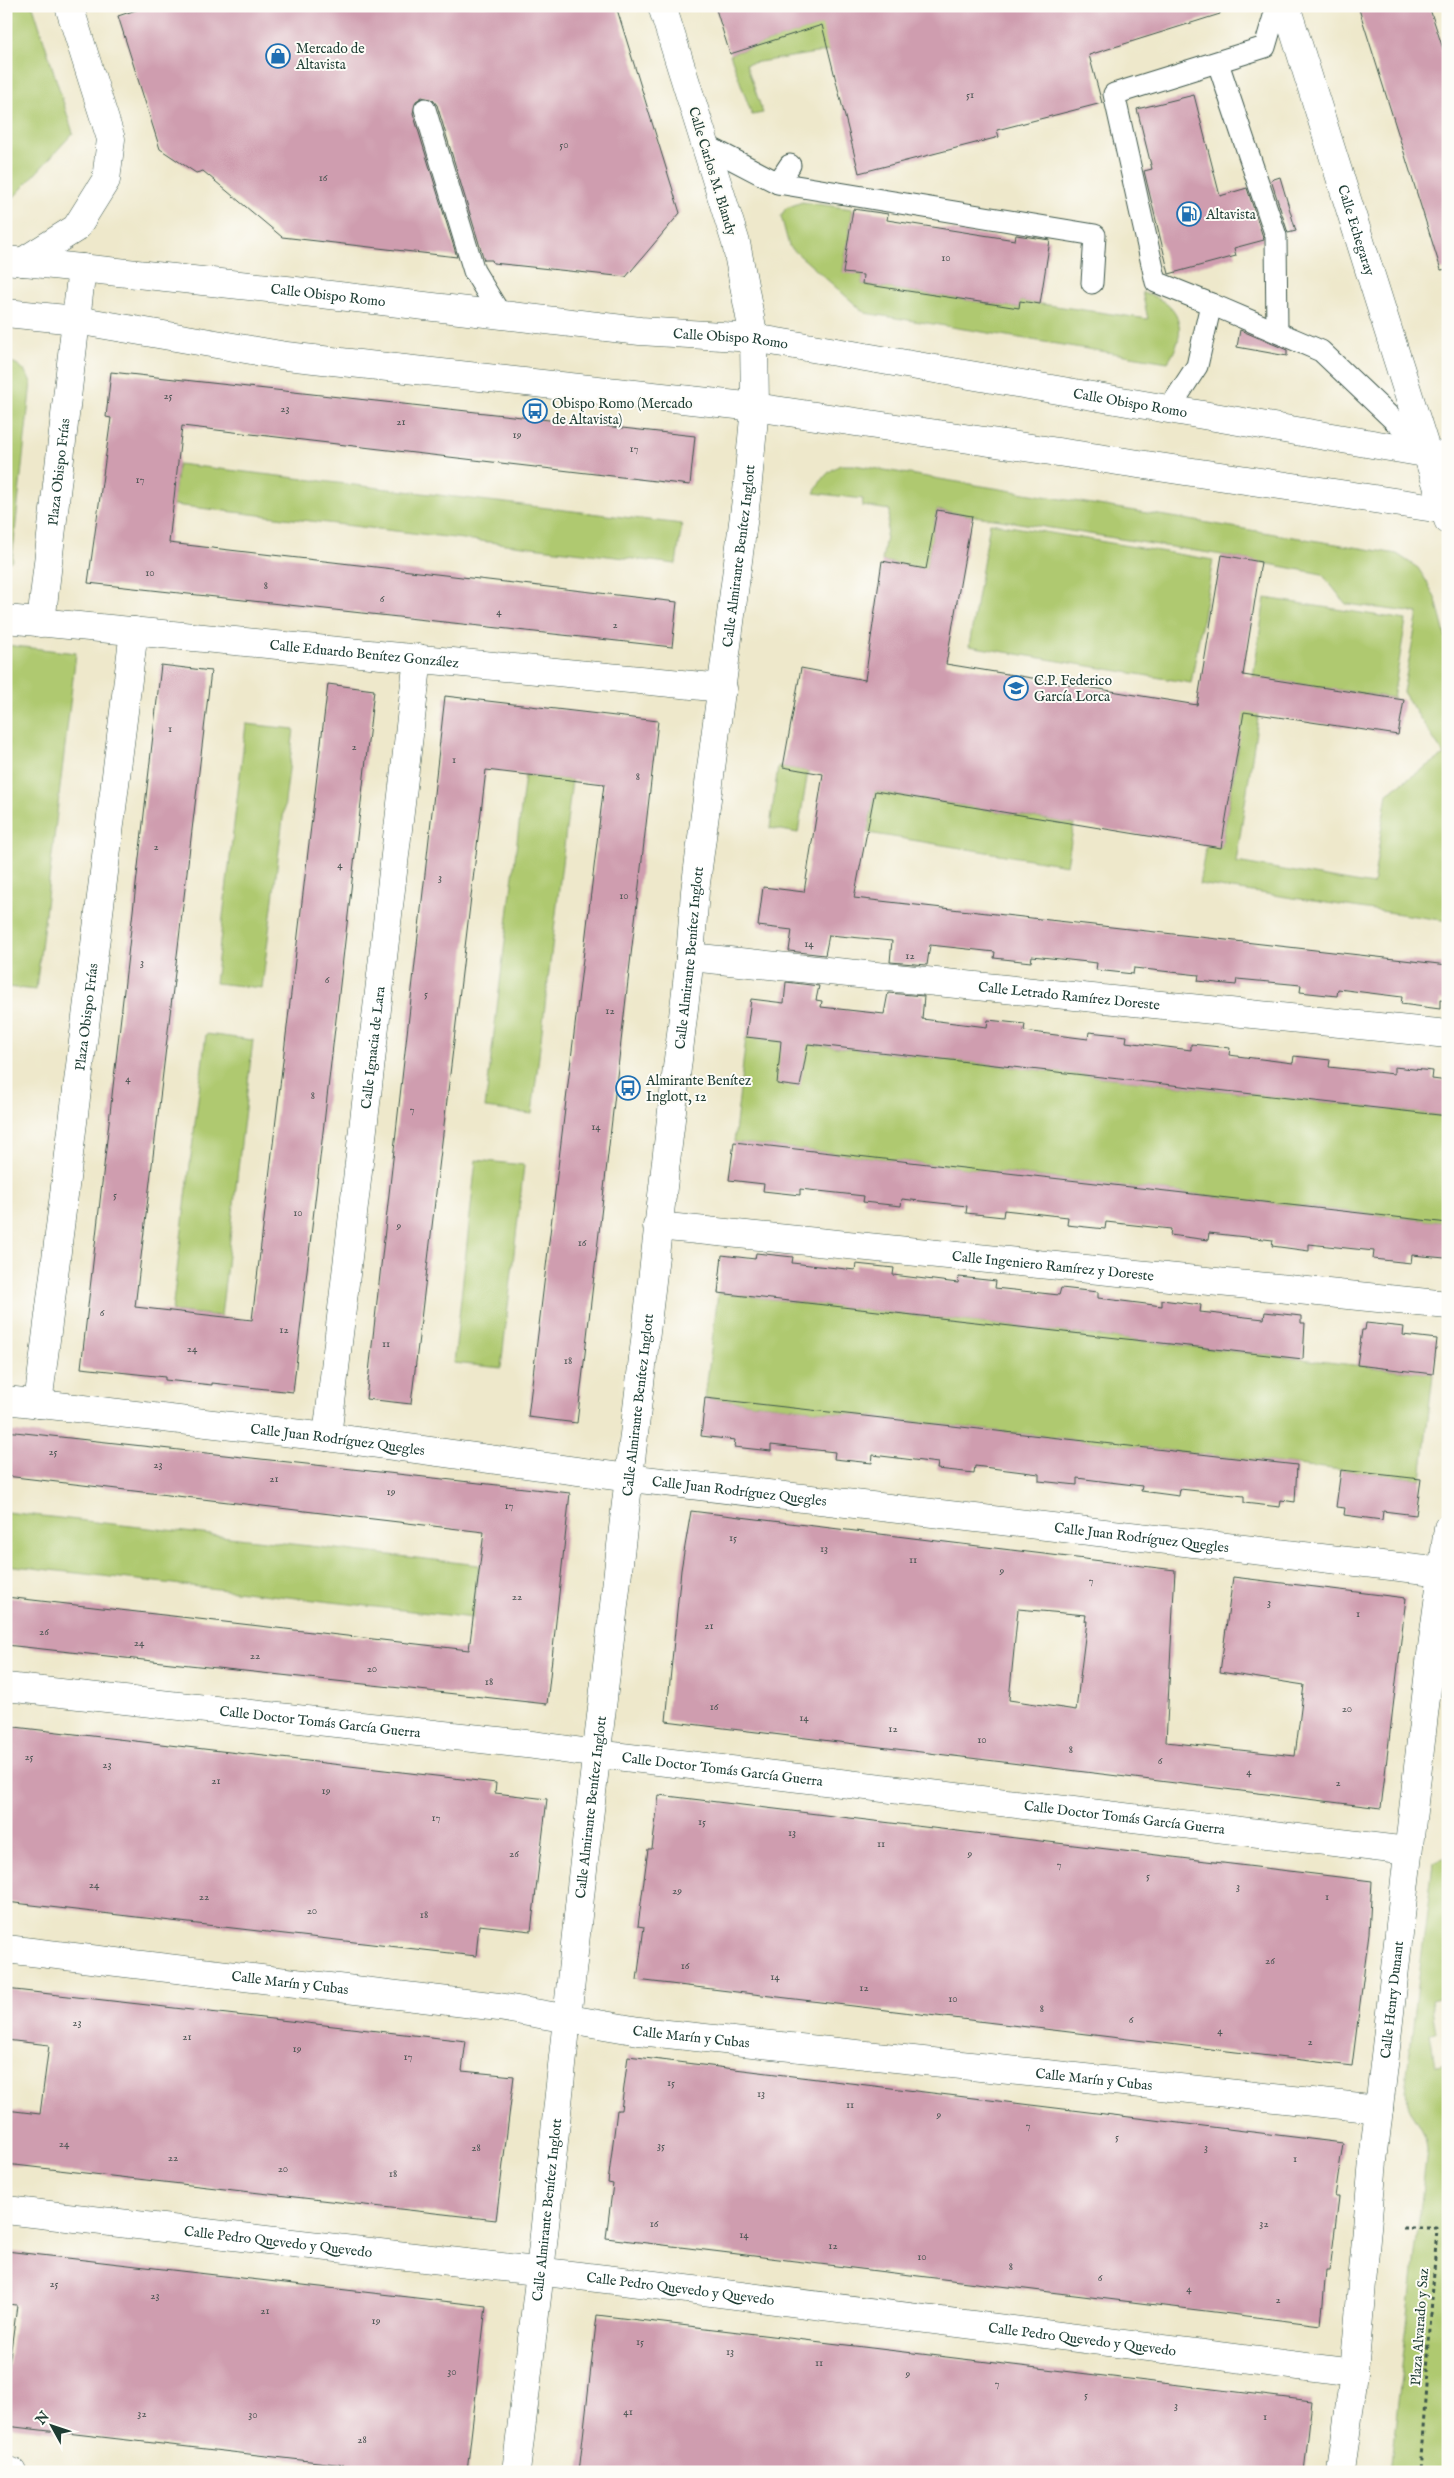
<svg xmlns="http://www.w3.org/2000/svg" width="1454" height="2478" viewBox="0 0 1454 2478" font-family="'IM FELL English',serif">
<style>
.green{fill:#afc96f;stroke:#678352}
.building{fill:#cf9daf;fill-rule:evenodd}
.lines{fill:none;stroke-linecap:round;stroke-linejoin:round}
.service-casing{stroke:#3e574b;stroke-width:23}
.minor-casing{stroke:#3e574b;stroke-width:29}
.tertiary-casing{stroke:#3e574b;stroke-width:29}
.path{stroke:#3e574b;stroke-width:3;stroke-dasharray:4 4;stroke-linecap:butt}
.service{stroke:#fff;stroke-width:21}
.minor{stroke:#fff;stroke-width:28}
.tertiary{stroke:#fff;stroke-width:28}
.labels{text-anchor:middle;stroke-width:4;stroke-linejoin:round;paint-order:stroke}
.number-label{font-size:11px;fill:#4b5553}
.poi-label{font-size:14px;fill:#1f3d34;stroke:#fdfcf7;text-anchor:start}
.street-label{font-size:14px;fill:#1f3d34;stroke:#fdfcf7}
</style>
<rect width="100%" height="100%" fill="#fdfcf7"/>
<filter id="ink" filterUnits="userSpaceOnUse"><feTurbulence type="fractalNoise" baseFrequency=".02" numOctaves="2"/><feDisplacementMap in="SourceGraphic" scale="10" xChannelSelector="R" yChannelSelector="G"/><feConvolveMatrix kernelMatrix="1 2 1 2 8 2 1 2 1" color-interpolation-filters="sRGB"/></filter>
<filter id="wash" filterUnits="userSpaceOnUse"><feTurbulence type="fractalNoise" baseFrequency=".0096" numOctaves="4" result="noise"/><feDisplacementMap in="SourceGraphic" scale="20" xChannelSelector="R" yChannelSelector="G"/><feGaussianBlur stdDeviation="1.12" result="paint"/><feColorMatrix in="noise" values="0 0 0 0 0 0 0 0 0 0 0 0 0 0 0 0 0 1.4 0 .05"/><feComposite in="paint" operator="in"/></filter>
<g filter="url(#wash)">
<rect width="100%" height="100%" fill="#eee8cb"/>
<g class="green">
<polygon points="6,6 33,6 73,133 14,197 6,197"/>
<polygon points="880,6 829,51 746,64 763,113 752,115 730,54"/>
<path d="M802 202 853 209 843 272 863 275 862 284 1019 308 1020 301 1148 319 1142 292C1180 303 1190 329 1168 362L865 313 789 246 781 216 786 208Z"/>
<path d="M6 361C20 363 25 370 31 382L12 560 6 565Z"/>
<polygon points="178,464 682,524 676,564 157,503 174,495"/>
<path d="M840 465H854L1397 554 1418 568 1427 582 1436 600 1448 646V921L1199 884 1206 845 1221 848 1239 744 1197 737 1261 699 1236 862 1373 885 1387 793 1444 755 1403 692 1418 613 1346 604 1322 574 1222 555 937 510 926 569 882 561 890 510 862 506 863 499 814 493C821 479 827 472 840 465Z"/>
<polygon points="990,523 1213,560 1191,683 969,646"/>
<polygon points="1265,598 1406,620 1393,698 1253,677"/>
<polygon points="6,645 76,653 36,990 6,987"/>
<polygon points="246,724 294,729 262,988 215,983"/>
<polygon points="778,766 808,771 798,833 770,828"/>
<polygon points="525,775 572,780 532,1114 485,1108"/>
<polygon points="875,791 1074,824 1067,865 868,833"/>
<polygon points="206,1034 253,1040 221,1316 172,1311"/>
<polygon points="746,1037 1448,1116 1448,1223 734,1142"/>
<polygon points="476,1160 524,1165 501,1368 454,1363"/>
<polygon points="718,1293 1433,1374 1421,1479 705,1398"/>
<polygon points="6,1512 479,1565 473,1618 6,1565"/>
<path d="M1445 1857 1448 1864V1996L1431 2000 1436 2033 1430 2034 1435 2066 1443 2065 1448 2092V2472H1390L1427 2149C1426 2124 1407 2117 1405 2091L1433 1863Z"/>
</g>
<g id="blocks">
<g class="building">
<polygon points="148,6 616,6 680,213 626,277 493,263 492,260 484,260 437,105 433,100 422,97 416,101 413,113 457,257 282,237 203,171 196,173 160,149 118,16"/>
<polygon points="715,6 1219,6 1220,14 1089,55 1102,103 997,130 999,137 859,173 822,25 730,54"/>
<polygon points="1358,6 1429,6 1448,64 1448,269 1441,270"/>
<polygon points="1194,95 1220,196 1247,188 1264,240 1234,248 1236,256 1169,274 1144,171 1152,169 1137,109"/>
<polygon points="1280,177 1296,231 1288,233 1271,180"/>
<polygon points="853,209 888,214 887,220 1015,240 1016,235 1050,240 1040,304 1020,301 1019,308 862,284 863,275 843,273"/>
<polygon points="1240,330 1287,350 1287,356 1237,347"/>
<polygon points="111,372 695,436 690,485 182,426 169,543 677,602 672,647 88,583 111,418 106,417"/>
<polygon points="937,510 972,516 946,664 1197,705 1222,555 1261,562 1243,675 1404,700 1398,735 1244,712 1221,848 875,791 854,898 1448,965 1448,1001 1440,1000 1440,1009 1401,1004 1402,997 1338,989 1337,996 1300,992 1301,985 1237,979 1236,985 1198,981 1199,975 1134,968 1133,974 1096,970 1097,963 1032,956 1031,962 994,958 995,952 930,945 927,965 890,962 892,941 829,935 825,955 789,951 792,930 758,926 763,887 804,892 823,774 783,767 801,668 865,680 882,561 926,569"/>
<polygon points="161,665 211,671 135,1307 252,1320 328,684 374,690 293,1392 212,1383 212,1385 165,1380 165,1377 81,1368"/>
<polygon points="445,696 658,721 577,1423 528,1417 604,784 486,770 411,1404 366,1399"/>
<polygon points="786,982 819,986 816,1000 822,1001 821,1007 884,1014 888,993 924,996 922,1019 987,1027 988,1020 1025,1024 1024,1031 1088,1039 1089,1032 1127,1036 1126,1042 1191,1050 1191,1044 1230,1048 1229,1055 1293,1063 1294,1056 1330,1060 1329,1067 1394,1074 1394,1067 1433,1071 1432,1079 1448,1081 1448,1116 808,1044 800,1087 777,1084 781,1041 746,1037 751,999 784,1003"/>
<polygon points="734,1142 1448,1223 1445,1258 1412,1255 1411,1263 1373,1259 1374,1251 1309,1244 1309,1251 1272,1246 1273,1240 1209,1233 1208,1240 1170,1235 1171,1229 1106,1222 1105,1229 1067,1225 1068,1217 1004,1210 1003,1217 966,1213 967,1206 902,1199 901,1206 863,1202 864,1196 800,1189 800,1195 763,1191 764,1184 729,1180"/>
<polygon points="756,1253 793,1257 792,1263 855,1270 856,1264 894,1268 893,1275 958,1283 959,1277 996,1281 995,1288 1059,1295 1061,1288 1098,1292 1098,1298 1162,1306 1162,1300 1201,1305 1200,1312 1264,1319 1265,1312 1301,1316 1301,1323 1305,1323 1303,1359 718,1293 722,1255 755,1259"/>
<polygon points="1366,1323 1404,1327 1403,1335 1437,1339 1433,1374 1357,1365 1362,1330 1365,1330"/>
<polygon points="705,1398 1297,1465 1295,1502 1281,1500 1280,1507 1244,1503 1244,1496 1180,1489 1179,1496 1141,1491 1142,1486 1077,1478 1077,1485 1039,1481 1039,1474 975,1466 974,1473 937,1469 938,1463 873,1455 872,1463 834,1459 835,1452 771,1445 771,1451 734,1447 735,1440 701,1436"/>
<polygon points="6,1431 570,1493 547,1704 6,1645 6,1597 469,1650 484,1532 6,1476"/>
<polygon points="1341,1470 1421,1479 1416,1515 1383,1511 1382,1520 1344,1515 1345,1508 1336,1507"/>
<path d="M691 1511 1175 1570 1166 1742 1295 1756 1304 1685 1220 1672 1233 1577 1406 1598 1381 1808 666 1721 681 1570ZM1018 1609 1086 1615 1085 1621H1087L1076 1710 1009 1700Z"/>
<polygon points="6,1726 496,1783 495,1793 547,1799 531,1931 479,1925 476,1956 6,1902"/>
<polygon points="659,1795 1372,1881 1369,1933 1352,2066 637,1980 644,1927 638,1926 648,1849 652,1849"/>
<polygon points="6,1989 466,2041 462,2071 514,2076 496,2220 6,2164 6,2110 40,2114 49,2045 6,2040"/>
<polygon points="628,2056 1343,2143 1335,2197 1339,2197 1330,2270 1326,2270 1321,2325 606,2238 613,2184 608,2183 617,2110 621,2110"/>
<polygon points="6,2251 486,2306 467,2472 405,2472 6,2426 6,2387 17,2305 6,2304"/>
<polygon points="597,2315 1312,2401 1304,2472 579,2472"/>
</g>
</g>
</g>
<g filter="url(#ink)">
<use href="#blocks" fill-opacity="0" stroke="#3e574b" stroke-width="1"/>
<g class="lines">
<g class="service-casing">
<g id="service">
<polyline points="1218,63 1276,236 1277,332"/>
<polyline points="425,109 474,271 500,314"/>
<polyline points="705,145 778,183 1095,235 1092,283"/>
<polyline points="778,183 790,165"/>
<polyline points="1211,304 1321,351 1426,451"/>
<polyline points="1169,409 1197,366 1211,304 1156,282 1114,94 1265,47 1277,6"/>
</g>
</g>
<g class="minor-casing">
<g id="minor">
<path id="s1" d="M1286 6 1448 520"/>
<polyline points="22,262 76,228 106,180 111,139 69,6"/>
<path id="s2" d="M6 619 723 688"/>
<path id="s3" d="M41 623 82 268"/>
<path id="s4" d="M690 957 1448 1034"/>
<path id="s5" d="M657 1226 1448 1305"/>
<path id="s6" d="M6 1400 327 1437 629 1478 1443 1572"/>
<path id="s7" d="M38 1404 134 631"/>
<path id="s8" d="M327 1437 418 658"/>
<path id="s9" d="M6 1687 526 1744 598 1754 1408 1851"/>
<path id="s10" d="M6 1949 499 2007 639 2031 1379 2109"/>
<path id="s11" d="M6 2210 623 2281 1354 2373"/>
<polyline points="6,2471 12,2472"/>
<path id="s12" d="M516 2472 540 2272 582 1878 690 957 695 891 747 492 755 407 754 338 736 243 662 6"/>
<path id="s13" d="M1341 2472 1354 2373 1373 2161 1430 1662 1448 1528"/>
</g>
</g>
<g class="tertiary-casing">
<g id="tertiary">
<path id="s14" d="M6 260 296 291 640 331 754 338 1448 457"/>
<polyline points="6,313 76,320 286,356 755,407 1448,510"/>
</g>
</g>
<polyline class="path" points="1402,2228 1437,2228 1420,2472"/>
<use href="#service" class="service"/>
<use href="#minor" class="minor"/>
<use href="#tertiary" class="tertiary"/>
</g>
</g>
<defs>
<g id="shop-ring" transform="scale(1.25)"><circle r="9.5" fill="#fdfcf7" stroke="#1f6fb2" stroke-width="1.5"/><path d="M-5-2.5h2.3a2.7 3.5 0 0 1 5.4 0H5L5.5 6h-11ZM-1.5-2.5h3a1.5 2.3 0 0 0-3 0Z" fill="#1f6fb2"/></g>
<g id="fuel-ring" transform="scale(1.25)"><circle r="9.5" fill="#fdfcf7" stroke="#1f6fb2" stroke-width="1.5"/><path d="M-5.5-6h7V0h2V4h1.3V-2.5L3-4.5l.8-.8L6-3V5H2.5V1h-1V6h-7ZM-4.2-4.7v3.2H.2V-4.7Z" fill="#1f6fb2"/></g>
<g id="bus-ring" transform="scale(1.25)"><circle r="9.5" fill="#fdfcf7" stroke="#1f6fb2" stroke-width="1.5"/><path d="M-5-6H5V4H4V6H2V4H-2V6H-4V4H-5ZM-3.5-4V0h7V-4ZM-3.5 1.2v1.5H-2V1.2ZM2 1.2v1.5H3.5V1.2Z" fill="#1f6fb2"/></g>
<g id="school-ring" transform="scale(1.25)"><circle r="9.5" fill="#fdfcf7" stroke="#1f6fb2" stroke-width="1.5"/><path d="M0-5L7-2L0 1L-7-2ZM-4 1L0 2.5L4 1V4Q0 6-4 4Z" fill="#1f6fb2"/></g>
</defs>
<g fill-rule="evenodd">
<use href="#shop-ring" x="278" y="56"/>
<use href="#fuel-ring" x="1189" y="214"/>
<use href="#bus-ring" x="535" y="411"/>
<use href="#school-ring" x="1016" y="688"/>
<use href="#bus-ring" x="628" y="1088"/>
</g>
<g class="labels">
<g class="number-label">
<text x="970" y="98">51</text>
<text x="564" y="148">50</text>
<text x="323" y="181">16</text>
<text x="946" y="261">10</text>
<text x="168" y="399">25</text>
<text x="285" y="412">23</text>
<text x="401" y="425">21</text>
<text x="517" y="438">19</text>
<text x="634" y="452">17</text>
<text x="140" y="483">17</text>
<text x="150" y="576">10</text>
<text x="266" y="589">8</text>
<text x="382" y="602">6</text>
<text x="499" y="615">4</text>
<text x="615" y="628">2</text>
<text x="170" y="732">1</text>
<text x="354" y="750">2</text>
<text x="454" y="763">1</text>
<text x="638" y="780">8</text>
<text x="156" y="850">2</text>
<text x="340" y="868">4</text>
<text x="440" y="881">3</text>
<text x="624" y="899">10</text>
<text x="809" y="947">14</text>
<text x="910" y="959">12</text>
<text x="142" y="966">3</text>
<text x="327" y="983">6</text>
<text x="426" y="997">5</text>
<text x="610" y="1014">12</text>
<text x="128" y="1082">4</text>
<text x="313" y="1099">8</text>
<text x="412" y="1113">7</text>
<text x="596" y="1130">14</text>
<text x="115" y="1198">5</text>
<text x="298" y="1216">10</text>
<text x="399" y="1229">9</text>
<text x="582" y="1246">16</text>
<text x="102" y="1316">6</text>
<text x="284" y="1333">12</text>
<text x="386" y="1347">11</text>
<text x="192" y="1352">24</text>
<text x="568" y="1364">18</text>
<text x="53" y="1455">25</text>
<text x="158" y="1468">23</text>
<text x="274" y="1482">21</text>
<text x="391" y="1495">19</text>
<text x="509" y="1509">17</text>
<text x="733" y="1541">15</text>
<text x="824" y="1552">13</text>
<text x="913" y="1563">11</text>
<text x="1002" y="1574">9</text>
<text x="1091" y="1584">7</text>
<text x="517" y="1600">22</text>
<text x="1269" y="1606">3</text>
<text x="1358" y="1617">1</text>
<text x="709" y="1629">21</text>
<text x="44" y="1635">26</text>
<text x="139" y="1646">24</text>
<text x="255" y="1659">22</text>
<text x="372" y="1672">20</text>
<text x="489" y="1685">18</text>
<text x="714" y="1710">16</text>
<text x="1347" y="1712">20</text>
<text x="804" y="1721">14</text>
<text x="893" y="1732">12</text>
<text x="982" y="1743">10</text>
<text x="1071" y="1753">8</text>
<text x="29" y="1760">25</text>
<text x="1160" y="1764">6</text>
<text x="107" y="1768">23</text>
<text x="1249" y="1775">4</text>
<text x="216" y="1784">21</text>
<text x="1338" y="1786">2</text>
<text x="326" y="1794">19</text>
<text x="436" y="1821">17</text>
<text x="702" y="1825">15</text>
<text x="792" y="1836">13</text>
<text x="881" y="1847">11</text>
<text x="514" y="1857">26</text>
<text x="970" y="1857">9</text>
<text x="1059" y="1868">7</text>
<text x="1148" y="1879">5</text>
<text x="94" y="1888">24</text>
<text x="1238" y="1890">3</text>
<text x="677" y="1894">29</text>
<text x="204" y="1900">22</text>
<text x="1327" y="1900">1</text>
<text x="312" y="1914">20</text>
<text x="424" y="1918">18</text>
<text x="1270" y="1964">26</text>
<text x="685" y="1969">16</text>
<text x="775" y="1980">14</text>
<text x="864" y="1991">12</text>
<text x="953" y="2002">10</text>
<text x="1042" y="2012">8</text>
<text x="1131" y="2023">6</text>
<text x="77" y="2026">23</text>
<text x="1220" y="2034">4</text>
<text x="187" y="2040">21</text>
<text x="1310" y="2045">2</text>
<text x="297" y="2052">19</text>
<text x="408" y="2060">17</text>
<text x="671" y="2086">15</text>
<text x="761" y="2097">13</text>
<text x="850" y="2108">11</text>
<text x="939" y="2118">9</text>
<text x="1028" y="2129">7</text>
<text x="1117" y="2140">5</text>
<text x="64" y="2147">24</text>
<text x="661" y="2149">35</text>
<text x="476" y="2151">28</text>
<text x="1206" y="2151">3</text>
<text x="173" y="2161">22</text>
<text x="1295" y="2162">1</text>
<text x="283" y="2172">20</text>
<text x="393" y="2177">18</text>
<text x="654" y="2227">16</text>
<text x="1264" y="2227">32</text>
<text x="744" y="2238">14</text>
<text x="833" y="2249">12</text>
<text x="922" y="2260">10</text>
<text x="1011" y="2270">8</text>
<text x="1100" y="2281">6</text>
<text x="54" y="2287">25</text>
<text x="1189" y="2292">4</text>
<text x="155" y="2299">23</text>
<text x="1278" y="2303">2</text>
<text x="265" y="2314">21</text>
<text x="376" y="2324">19</text>
<text x="640" y="2345">15</text>
<text x="730" y="2355">13</text>
<text x="819" y="2366">11</text>
<text x="452" y="2375">30</text>
<text x="908" y="2377">9</text>
<text x="997" y="2387">7</text>
<text x="1086" y="2398">5</text>
<text x="1176" y="2409">3</text>
<text x="628" y="2415">41</text>
<text x="142" y="2417">32</text>
<text x="253" y="2418">30</text>
<text x="1265" y="2420">1</text>
<text x="362" y="2443">28</text>
</g>
<g class="poi-label">
<text x="296" y="53">Mercado de<tspan x="296" dy="16">Altavista</tspan></text>
<text x="1206" y="219">Altavista</text>
<text x="552" y="408">Obispo Romo (Mercado<tspan x="552" dy="16">de Altavista)</tspan></text>
<text x="1034" y="685">C.P. Federico<tspan x="1034" dy="16">García Lorca</tspan></text>
<text x="646" y="1085">Almirante Benítez<tspan x="646" dy="16">Inglott, 12</tspan></text>
</g>
<g class="street-label">
<text transform="translate(713 171) rotate(73)" y="5">Calle Carlos M. Blandy</text>
<text dy="5" stroke="none"><textPath href="#s1" startOffset="235">Calle Echegaray</textPath></text>
<text dy="5" stroke="none"><textPath href="#s14" startOffset="324">Calle Obispo Romo</textPath></text>
<text dy="5" stroke="none"><textPath href="#s14" startOffset="729">Calle Obispo Romo</textPath></text>
<text dy="5" stroke="none"><textPath href="#s14" startOffset="1134">Calle Obispo Romo</textPath></text>
<text dy="5" stroke="none"><textPath href="#s3" startOffset="152">Plaza Obispo Frías</textPath></text>
<text dy="5" stroke="none"><textPath href="#s12" startOffset="1929">Calle Almirante Benítez Inglott</textPath></text>
<text dy="5" stroke="none"><textPath href="#s2" startOffset="360">Calle Eduardo Benítez González</textPath></text>
<text dy="5" stroke="none"><textPath href="#s12" startOffset="1524">Calle Almirante Benítez Inglott</textPath></text>
<text dy="5" stroke="none"><textPath href="#s4" startOffset="381">Calle Letrado Ramírez Doreste</textPath></text>
<text dy="5" stroke="none"><textPath href="#s7" startOffset="390">Plaza Obispo Frías</textPath></text>
<text dy="5" stroke="none"><textPath href="#s8" startOffset="392">Calle Ignacia de Lara</textPath></text>
<text dy="5" stroke="none"><textPath href="#s5" startOffset="398">Calle Ingeniero Ramírez y Doreste</textPath></text>
<text dy="5" stroke="none"><textPath href="#s12" startOffset="1074">Calle Almirante Benítez Inglott</textPath></text>
<text dy="5" stroke="none"><textPath href="#s6" startOffset="334">Calle Juan Rodríguez Quegles</textPath></text>
<text dy="5" stroke="none"><textPath href="#s6" startOffset="739">Calle Juan Rodríguez Quegles</textPath></text>
<text dy="5" stroke="none"><textPath href="#s6" startOffset="1144">Calle Juan Rodríguez Quegles</textPath></text>
<text dy="5" stroke="none"><textPath href="#s9" startOffset="316">Calle Doctor Tomás García Guerra</textPath></text>
<text dy="5" stroke="none"><textPath href="#s9" startOffset="721">Calle Doctor Tomás García Guerra</textPath></text>
<text dy="5" stroke="none"><textPath href="#s12" startOffset="669">Calle Almirante Benítez Inglott</textPath></text>
<text dy="5" stroke="none"><textPath href="#s9" startOffset="1126">Calle Doctor Tomás García Guerra</textPath></text>
<text dy="5" stroke="none"><textPath href="#s10" startOffset="286">Calle Marín y Cubas</textPath></text>
<text dy="5" stroke="none"><textPath href="#s13" startOffset="475">Calle Henry Dunant</textPath></text>
<text dy="5" stroke="none"><textPath href="#s10" startOffset="691">Calle Marín y Cubas</textPath></text>
<text dy="5" stroke="none"><textPath href="#s10" startOffset="1096">Calle Marín y Cubas</textPath></text>
<text dy="5" stroke="none"><textPath href="#s12" startOffset="264">Calle Almirante Benítez Inglott</textPath></text>
<text dy="5" stroke="none"><textPath href="#s11" startOffset="274">Calle Pedro Quevedo y Quevedo</textPath></text>
<text dy="5" stroke="none"><textPath href="#s11" startOffset="679">Calle Pedro Quevedo y Quevedo</textPath></text>
<text transform="translate(1419 2327) rotate(-86)" y="5">Plaza Alvarado y Saz</text>
<text dy="5" stroke="none"><textPath href="#s11" startOffset="1084">Calle Pedro Quevedo y Quevedo</textPath></text>
</g>
</g>
<rect width="1454" height="2478" fill="none" stroke="#fdfcf7" stroke-width="25"/>
<g transform="translate(52 2426) rotate(310)" stroke="#fdfcf7" stroke-width="4" paint-order="stroke">
<path d="M0-4L9 19L0 12L-9 19Z" fill="#1f3d34"/>
<text y="-8" font-size="14" font-weight="bold" text-anchor="middle" fill="#1f3d34">N</text>
</g>
</svg>
